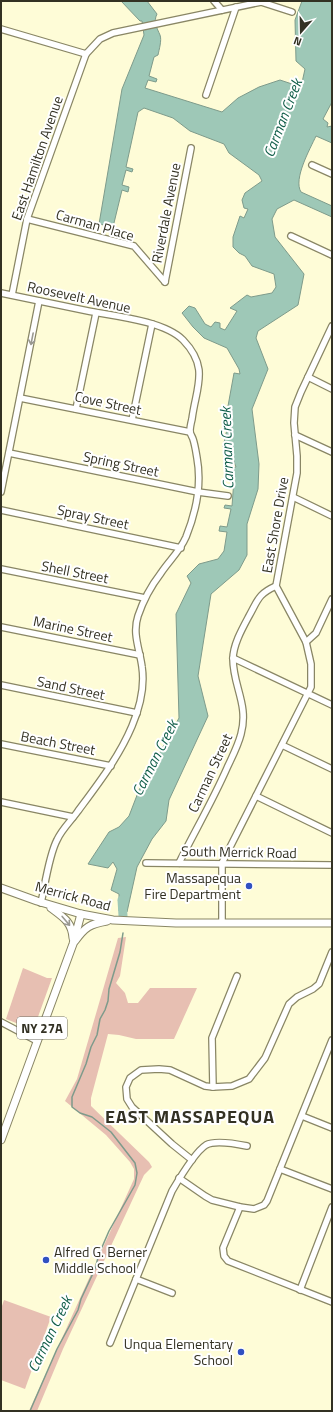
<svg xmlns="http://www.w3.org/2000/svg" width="333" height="1412" viewBox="0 0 333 1412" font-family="'Titillium Web',sans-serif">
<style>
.green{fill:#e7bfb2}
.water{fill:#9ec8b7;stroke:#7e9b8b}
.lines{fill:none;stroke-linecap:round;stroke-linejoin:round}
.stream{stroke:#7e9b8b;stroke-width:1.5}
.river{stroke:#9ec8b7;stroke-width:9}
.minor-casing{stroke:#898665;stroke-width:8}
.major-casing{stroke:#898665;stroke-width:9}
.minor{stroke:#fff;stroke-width:5.5}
.major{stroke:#fff;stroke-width:7}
.oneway{stroke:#999891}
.poi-dot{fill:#3050c1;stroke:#fff;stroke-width:1.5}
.labels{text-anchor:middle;stroke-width:4;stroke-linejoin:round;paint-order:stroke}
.shield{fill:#fff;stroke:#706f65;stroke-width:1}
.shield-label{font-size:13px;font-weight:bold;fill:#333123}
.street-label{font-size:14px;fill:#333123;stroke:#fff}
.poi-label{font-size:14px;fill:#333123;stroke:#fff;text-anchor:end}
.water-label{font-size:15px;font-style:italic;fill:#115e49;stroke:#fff}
.district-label{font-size:18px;font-weight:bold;letter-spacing:1px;fill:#333123;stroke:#fff}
</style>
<rect width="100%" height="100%" fill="#fefcd7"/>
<g class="green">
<polygon points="126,937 120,976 116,983 125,993 128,1003 138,1003 150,988 197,988 174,1039 136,1039 119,1035 108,1034 91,1098 91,1106 149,1162 152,1167 144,1175 63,1349 37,1411 29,1411 134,1179 134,1169 130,1162 106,1135 65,1101 77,1079 118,938"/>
<polygon points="23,968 47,978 52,978 34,1028 31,1029 6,1019"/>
<polygon points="4,1300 51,1317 25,1389 1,1380 1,1309"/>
</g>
<path class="water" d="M121 1H147L157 14C153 22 157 28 160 35 162 40 159 50 158 55L154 57 149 76 157 79 156 82 148 80 145 88 222 112 238 98 259 87 280 80 301 87 305 69 296 61 295 20 302 1H332V102L323 119 328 123 327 127 332 126V143L316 136C310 149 293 179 301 192L332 206V217L294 200 277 209 272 219 275 237 304 274 298 305 258 331 256 338 268 369 252 409 259 464 258 489 247 524V555L239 570 211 594 198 676 208 716 169 800 166 821 152 839 137 867 127 912 119 911V894L111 890 117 869 113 862 108 868 88 864 109 832 119 827 129 816 139 790 179 718 176 614 191 583 187 576 199 564 218 559 224 551 227 532 219 531 220 526 227 527 231 509 224 508 225 505 232 506 234 479 228 476V469L236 467 229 448 223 447 232 407 228 406 234 373 240 374 239 369 227 348 204 338 193 327 182 313 189 306 195 308 205 324 211 327 215 322 220 323V328L225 330 237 311 230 308 247 295 251 297 272 293 276 287 274 274 252 266 245 256 239 253 233 247V237L240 216 244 218 248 209 244 208 242 200 245 193 262 181 259 175 229 153 224 144 190 131 173 118 144 108 138 112 126 167 133 169 132 172 126 170 122 185 129 187 128 192 122 190 113 227 99 224 122 89 144 35 142 21H140Z"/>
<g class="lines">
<polyline class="stream" points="30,1411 57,1349 78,1310 81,1299 95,1269 99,1254 109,1231 135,1185 137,1173 135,1163 111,1132 92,1117 80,1113 72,1107 72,1097 86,1064 91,1047 97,1035 100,1019 105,1010 108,1001 109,989 120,952 123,933"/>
<polyline class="river" points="122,900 123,916"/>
<g class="minor-casing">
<g id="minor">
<polyline points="214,1 222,10"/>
<polyline points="1,29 86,54 100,39 113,33 261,2 292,12"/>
<polyline points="206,95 236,7"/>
<polyline points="312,165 332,174"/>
<polyline points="27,219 134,246 165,282"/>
<polyline points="291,236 332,255"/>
<polyline points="165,282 191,148"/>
<path d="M1 293C30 299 59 305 88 311 115 316 164 321 183 340 210 368 196 387 192 419 191 423 190 428 190 431 190 434 192 436 193 439 195 445 196 452 197 458 202 485 196 512 186 537 180 551 169 561 161 573 151 586 143 601 138 616 132 634 140 650 142 667 145 687 140 707 132 726 119 757 98 784 78 811 71 821 62 829 57 840 49 855 45 885 41 903"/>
<polyline points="12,295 27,219 86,54"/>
<polyline points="308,377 332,389"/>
<polyline points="20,398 190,432"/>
<polyline points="76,409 96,313"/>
<polyline points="132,420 152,324"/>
<polyline points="295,435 332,452"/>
<polyline points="9,453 198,492 228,496"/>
<polyline points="1,492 39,301"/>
<polyline points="293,497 332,516"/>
<polyline points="1,510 181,548"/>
<polyline points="1,569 145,598"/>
<polyline points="1,627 140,655"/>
<polyline points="306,642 316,633 332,599"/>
<polyline points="233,658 332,705"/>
<polyline points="1,685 137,713"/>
<polyline points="1,744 111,766"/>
<polyline points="282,745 332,769"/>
<polyline points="256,796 332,833"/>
<polyline points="1,802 73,817"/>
<polyline points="146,863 332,865"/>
<path d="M179 863C195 831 213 800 227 768 232 757 238 746 241 734 249 705 233 686 233 659 233 645 242 629 249 616 258 600 258 594 276 586"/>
<polyline points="222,923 222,863 311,687 311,664 306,642 276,586 297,473 297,456 294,423 295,407 301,392 332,326"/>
<polyline points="1,1022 37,1041"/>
<polyline points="213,1087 212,1038 237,976"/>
<polyline points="302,1116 332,1128"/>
<polyline points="192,1160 172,1144 132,1107 127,1099 126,1087 130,1078 141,1070 159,1069 170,1070 205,1086 213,1087 232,1086 249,1079 265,1058 289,1004 297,997 313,989 319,984 332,952"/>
<polyline points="280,1169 332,1189"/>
<polyline points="179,1178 205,1196 212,1200 240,1207 254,1209 264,1205 267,1201 332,1040"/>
<polyline points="240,1207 223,1248 224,1256 228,1261 332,1302"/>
<polyline points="136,1279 172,1293"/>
<polyline points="300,1290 332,1207"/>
<path d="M110 1343 172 1191C179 1179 195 1152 206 1145 215 1140 237 1144 247 1146"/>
</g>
</g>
<g class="major-casing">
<g id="major">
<polyline points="1,888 37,901 81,914 113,920 176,923 332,923"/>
<path d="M51 908C63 917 72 922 73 938"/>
<path d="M75 941C85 927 90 924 107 921"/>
<polyline points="1,1140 73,944 81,914"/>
</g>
</g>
<use href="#minor" class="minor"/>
<use href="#major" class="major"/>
</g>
<defs><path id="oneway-shaft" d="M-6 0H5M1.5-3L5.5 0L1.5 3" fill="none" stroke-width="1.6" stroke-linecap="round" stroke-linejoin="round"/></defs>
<g class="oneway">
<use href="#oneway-shaft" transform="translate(32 339) rotate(101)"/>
<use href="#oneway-shaft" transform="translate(66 921) rotate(50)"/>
</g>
<g class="poi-dot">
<circle cx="249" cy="886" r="4"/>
<circle cx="46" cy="1260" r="4"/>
<circle cx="241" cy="1352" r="4"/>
</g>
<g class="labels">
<rect class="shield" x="17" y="1017" width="50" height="22" rx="3"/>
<g class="shield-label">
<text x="42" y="1033">NY 27A</text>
</g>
<g class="street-label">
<text transform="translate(37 158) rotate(-71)" y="5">East Hamilton Avenue</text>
<text transform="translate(166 213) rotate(-79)" y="5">Riverdale Avenue</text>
<text transform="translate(95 225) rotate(16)" y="5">Carman Place</text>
<text transform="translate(79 297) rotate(12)" y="5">Roosevelt Avenue</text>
<text transform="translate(108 403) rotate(12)" y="5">Cove Street</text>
<text transform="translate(121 464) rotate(12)" y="5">Spring Street</text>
<text transform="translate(93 517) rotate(12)" y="5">Spray Street</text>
<text transform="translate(275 525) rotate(-80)" y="5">East Shore Drive</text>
<text transform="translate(75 572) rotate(11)" y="5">Shell Street</text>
<text transform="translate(73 629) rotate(12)" y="5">Marine Street</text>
<text transform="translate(71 688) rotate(12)" y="5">Sand Street</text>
<text transform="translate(58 743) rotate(11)" y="5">Beach Street</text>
<text transform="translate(210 773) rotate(-65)" y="5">Carman Street</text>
<text transform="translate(239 852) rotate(1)" y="5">South Merrick Road</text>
<text transform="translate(73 896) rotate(15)" y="5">Merrick Road</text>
</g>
<g class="poi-label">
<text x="241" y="883">Massapequa<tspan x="241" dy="16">Fire Department</tspan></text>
<text x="54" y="1257" text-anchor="start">Alfred G. Berner<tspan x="54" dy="16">Middle School</tspan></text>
<text x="233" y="1349">Unqua Elementary<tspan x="233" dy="16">School</tspan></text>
</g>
<g class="water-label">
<text transform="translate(283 118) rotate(-69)" y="5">Carman Creek</text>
<text transform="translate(227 448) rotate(-92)" y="5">Carman Creek</text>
<text transform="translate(155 758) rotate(-63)" y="5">Carman Creek</text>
<text transform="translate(50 1334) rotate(-64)" y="5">Carman Creek</text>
</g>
<g class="district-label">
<text x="190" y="1123">EAST MASSAPEQUA</text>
</g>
</g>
<rect width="333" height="1412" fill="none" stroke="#333123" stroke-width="4"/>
<g transform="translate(301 32) rotate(200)" stroke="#ffffff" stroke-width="3" paint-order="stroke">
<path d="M0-3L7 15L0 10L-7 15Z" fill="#333123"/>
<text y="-6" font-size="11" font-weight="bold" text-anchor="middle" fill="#333123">N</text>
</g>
</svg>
